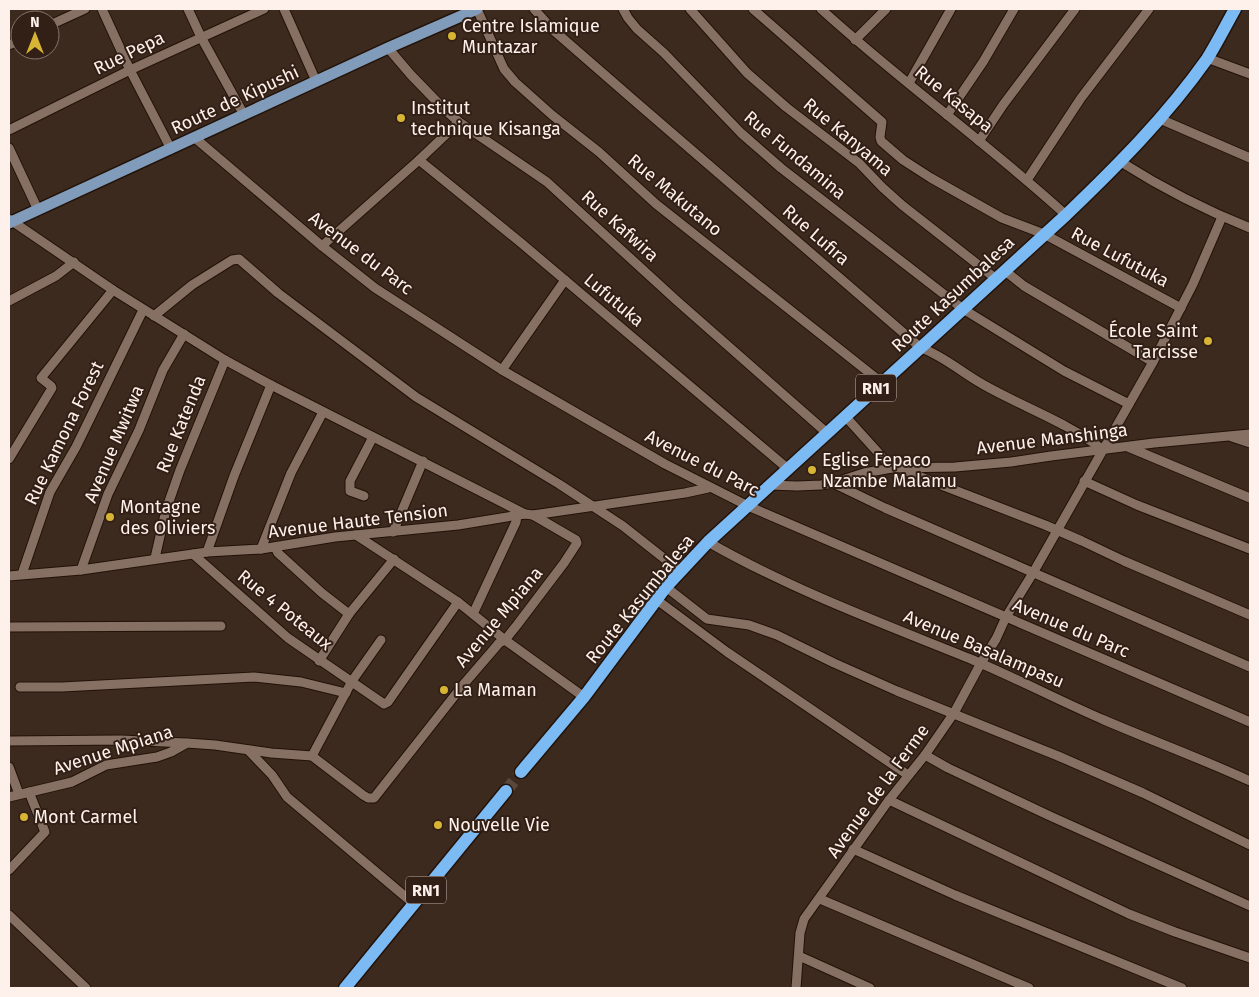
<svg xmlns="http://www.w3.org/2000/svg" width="1259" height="997" viewBox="0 0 1259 997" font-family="'Fira Sans',sans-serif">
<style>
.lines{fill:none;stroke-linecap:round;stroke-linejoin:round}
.highway-tunnel{stroke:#5a483d;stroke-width:12;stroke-dasharray:12 6;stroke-linecap:butt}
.minor-casing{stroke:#231208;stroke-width:11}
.major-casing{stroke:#231208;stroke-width:14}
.highway-casing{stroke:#231208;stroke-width:15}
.minor{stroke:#867064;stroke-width:9}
.major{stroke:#809cba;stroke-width:11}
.highway{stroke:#7cbaf4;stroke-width:12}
.poi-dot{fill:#d8b434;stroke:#322016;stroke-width:2}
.labels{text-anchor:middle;stroke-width:4;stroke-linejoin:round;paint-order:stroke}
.shield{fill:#322016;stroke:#c1b2aa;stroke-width:1}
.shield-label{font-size:16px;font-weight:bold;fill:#fef0ea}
.poi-label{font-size:18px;fill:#fef0ea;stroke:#322016;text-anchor:start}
.street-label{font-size:18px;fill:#fef0ea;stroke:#322016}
</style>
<rect width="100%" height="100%" fill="#3d2a1f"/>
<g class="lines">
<polyline class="highway-tunnel" points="506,791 521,772"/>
<g class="minor-casing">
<g id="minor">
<polyline points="102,9 130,70 171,149"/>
<polyline points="188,9 201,37 244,115"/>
<polyline points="284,9 316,81"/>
<polyline points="477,9 504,69 515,82 552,115 599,152 656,204 881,382"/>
<path d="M534 9 552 29 637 103 921 348C944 356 962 373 984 385 1023 407 1066 422 1102 449"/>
<polyline points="623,9 628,18 637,29 664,53 741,133 781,168 963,309 1064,371 1129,404"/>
<polyline points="690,9 747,73 786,107 859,163 882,187 902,205 995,278"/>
<polyline points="753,9 882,122 880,137 881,141 903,160 931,178 1002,218 1044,234 1181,308"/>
<path d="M821 9C900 81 987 143 1066 215"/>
<polyline points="50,25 85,9"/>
<polyline points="855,40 886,9"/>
<polyline points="9,45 20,40"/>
<polyline points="388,48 411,75 444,109 459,122 547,182 676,300 827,433"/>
<polyline points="1207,58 1250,74"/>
<polyline points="909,83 951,9"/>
<polyline points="947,115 983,62 1014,9"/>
<polyline points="1160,119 1250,158"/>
<polyline points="9,130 130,70 264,9"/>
<polyline points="195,138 322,246 375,288 502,370 665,464 748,506 1250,722"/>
<polyline points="979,141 1003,105 1075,9"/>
<polyline points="9,148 38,210"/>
<polyline points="419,160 520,242 787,468"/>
<path d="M1121 162C1162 188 1205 210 1250 228"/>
<polyline points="1027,180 1081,98 1149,9"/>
<polyline points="9,219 113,290 225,360 271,385 525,514"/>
<polyline points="322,246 419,160 459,122"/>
<polyline points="1004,270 1024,286 1153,362"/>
<polyline points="9,301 56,276 74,262"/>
<polyline points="154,316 192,285 232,260 239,259 278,293 416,397 559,484 623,526 680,571"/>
<polyline points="502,370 565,280"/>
<polyline points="845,416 892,468"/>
<polyline points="1232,437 1250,443"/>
<polyline points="1128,447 1250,498"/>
<polyline points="9,459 52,388 51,386 41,378 113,290"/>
<polyline points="905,471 1045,525 1082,541 1124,561 1250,615"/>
<polyline points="1084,481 1137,505 1250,549"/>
<polyline points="833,483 885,508 1250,667"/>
<polyline points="770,485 797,486 821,485 833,483 864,473 892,468 955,467 1011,462 1051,456 1154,443 1250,434"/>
<polyline points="364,496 350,491 350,481 373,437"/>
<polyline points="393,532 423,461"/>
<polyline points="356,535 458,602 505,640 584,697"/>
<path d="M708 542C792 590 884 624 973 660 1018 679 1060 701 1104 720 1153 741 1202 759 1250 781"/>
<polyline points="275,547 278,553 322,593 349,614"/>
<polyline points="261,549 291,473 323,412"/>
<polyline points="207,552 234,476 271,385"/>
<polyline points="193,554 288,638 384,704 388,702 458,602"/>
<polyline points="155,558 166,510 180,470 225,360"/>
<polyline points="81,570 108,494 139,430 163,370 184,334"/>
<polyline points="22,574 50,492 76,447 143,310"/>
<polyline points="9,576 81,570 207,552 261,549 335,537 458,525 525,514 533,515 685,493 708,488"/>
<polyline points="666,587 707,619 749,625 777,635 834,663 897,691 1058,756 1143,793 1250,845"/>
<polyline points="657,600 727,652 908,775"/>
<polyline points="473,614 516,522 517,515"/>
<polyline points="9,627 221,626"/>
<polyline points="319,661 349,614 394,559"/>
<polyline points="20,687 62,687 254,677 301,682 346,693"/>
<polyline points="9,741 121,740 186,743"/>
<polyline points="248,750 272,775 287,797 414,904"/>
<polyline points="925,755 948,768 1050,816 1250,906"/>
<polyline points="312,756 352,681 381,640"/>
<polyline points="9,767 19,794"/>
<polyline points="9,797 72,782 106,765 157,757 171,752 187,743 215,745 271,753 312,756 363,795 368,798 374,798 463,685 494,649 499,643 505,640 517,625 564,563 577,543 576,540 533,515"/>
<polyline points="889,800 1129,914 1175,932 1250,958"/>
<polyline points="853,849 955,895 1182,988"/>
<polyline points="9,870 45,832 29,792"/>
<polyline points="820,899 1029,988"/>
<polyline points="9,915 86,988"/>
<polyline points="799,956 870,988"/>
<polyline points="796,988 800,933 804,919 889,800 925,755 954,713 981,663 996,639 1006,617 1033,573 1153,362 1193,284 1222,217"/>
</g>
</g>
<g class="major-casing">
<polyline id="major" points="9,223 388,48 477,9"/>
</g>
<g class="highway-casing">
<g id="highway">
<path d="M521 772 584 697 666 587 708 542 1066 215C1117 166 1166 117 1207 59 1217 43 1226 25 1235 9"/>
<polyline points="345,988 506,791"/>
</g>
</g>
<use href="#minor" class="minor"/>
<use href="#major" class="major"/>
<use href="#highway" class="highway"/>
</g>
<g class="poi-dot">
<circle cx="452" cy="36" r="5"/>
<circle cx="401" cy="118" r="5"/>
<circle cx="1208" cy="341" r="5"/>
<circle cx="812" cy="470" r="5"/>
<circle cx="110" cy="517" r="5"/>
<circle cx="444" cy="690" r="5"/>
<circle cx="24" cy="817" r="5"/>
<circle cx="438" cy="825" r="5"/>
</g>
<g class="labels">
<g class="shield">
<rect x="856" y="374.5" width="40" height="27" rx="4"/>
<rect x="406" y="876.5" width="40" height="27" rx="4"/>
</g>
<g class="shield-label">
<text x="876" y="394">RN1</text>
<text x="426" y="896">RN1</text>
</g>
<g class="poi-label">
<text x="462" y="32">Centre Islamique<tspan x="462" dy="21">Muntazar</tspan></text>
<text x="411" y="114">Institut<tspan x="411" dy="21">technique Kisanga</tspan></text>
<text x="1198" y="337" text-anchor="end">École Saint<tspan x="1198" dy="21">Tarcisse</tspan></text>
<text x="822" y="466">Eglise Fepaco<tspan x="822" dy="21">Nzambe Malamu</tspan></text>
<text x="120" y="513">Montagne<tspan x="120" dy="21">des Oliviers</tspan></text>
<text x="454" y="696">La Maman</text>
<text x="34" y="823">Mont Carmel</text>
<text x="448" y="831">Nouvelle Vie</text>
</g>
<g class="street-label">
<text transform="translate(129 53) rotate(-26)" y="6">Rue Pepa</text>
<text transform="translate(954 99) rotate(39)" y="6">Rue Kasapa</text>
<text transform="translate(235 100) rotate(-25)" y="6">Route de Kipushi</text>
<text transform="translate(848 137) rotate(40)" y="6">Rue Kanyama</text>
<text transform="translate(795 155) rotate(40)" y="6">Rue Fundamina</text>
<text transform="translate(675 195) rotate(40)" y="6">Rue Makutano</text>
<text transform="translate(620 226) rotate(42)" y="6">Rue Kafwira</text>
<text transform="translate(816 235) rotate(41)" y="6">Rue Lufira</text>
<text transform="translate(361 253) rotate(37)" y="6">Avenue du Parc</text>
<text transform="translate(1120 257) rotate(28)" y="6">Rue Lufutuka</text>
<text transform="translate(953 294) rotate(-43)" y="6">Route Kasumbalesa</text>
<text transform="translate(614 300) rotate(40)" y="6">Lufutuka</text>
<text transform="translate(181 424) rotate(-68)" y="6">Rue Katenda</text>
<text transform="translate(64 433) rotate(-64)" y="6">Rue Kamona Forest</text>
<text transform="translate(1052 439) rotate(-7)" y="6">Avenue Manshinga</text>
<text transform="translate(114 444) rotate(-67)" y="6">Avenue Mwitwa</text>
<text transform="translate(702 463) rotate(27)" y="6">Avenue du Parc</text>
<text transform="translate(358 521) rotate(-7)" y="6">Avenue Haute Tension</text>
<text transform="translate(640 599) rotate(-51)" y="6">Route Kasumbalesa</text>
<text transform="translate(285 610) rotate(39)" y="6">Rue 4 Poteaux</text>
<text transform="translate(499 617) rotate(-50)" y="6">Avenue Mpiana</text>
<text transform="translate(1071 628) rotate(23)" y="6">Avenue du Parc</text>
<text transform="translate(984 649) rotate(23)" y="6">Avenue Basalampasu</text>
<text transform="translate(113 750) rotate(-18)" y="6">Avenue Mpiana</text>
<text transform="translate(878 791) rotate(-54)" y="6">Avenue de la Ferme</text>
</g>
</g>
<rect width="1259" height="997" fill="none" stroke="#fef0ea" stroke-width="20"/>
<g transform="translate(35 35)"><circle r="24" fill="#322016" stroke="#84736b"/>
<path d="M0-4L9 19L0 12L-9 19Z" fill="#d8b434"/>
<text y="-8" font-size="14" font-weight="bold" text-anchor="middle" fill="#fef0ea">N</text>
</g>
</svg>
